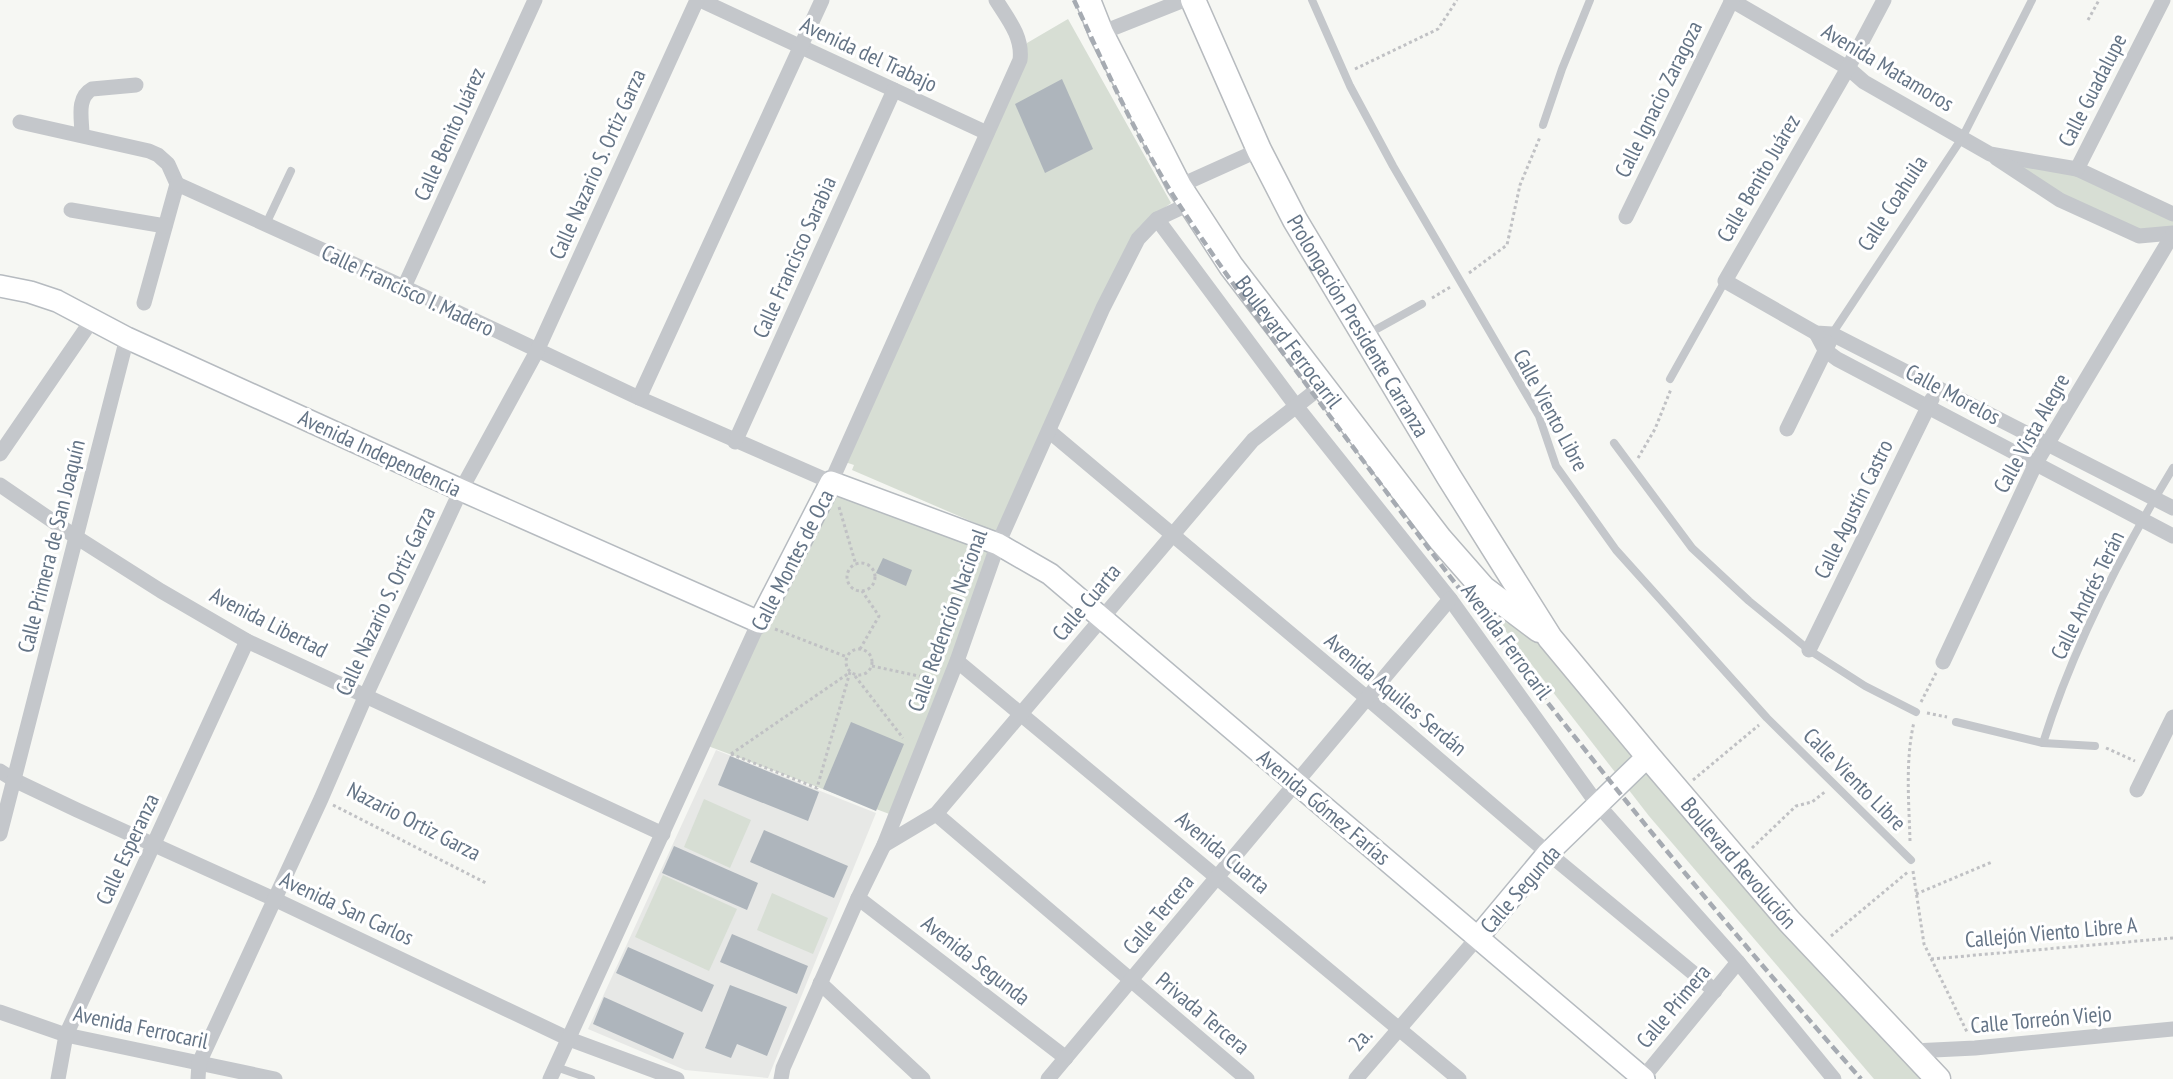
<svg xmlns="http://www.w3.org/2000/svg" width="2173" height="1079" viewBox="0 0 2173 1079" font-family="'PT Sans Narrow',sans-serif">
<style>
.built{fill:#e7e8e6}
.green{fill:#d7ded4}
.building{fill:#aeb5bc}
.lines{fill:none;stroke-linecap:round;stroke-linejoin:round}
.secondary-casing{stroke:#b6bbc0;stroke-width:24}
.primary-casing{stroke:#b7bbbf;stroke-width:27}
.path{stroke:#c0c1c4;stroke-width:3;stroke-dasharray:3 3;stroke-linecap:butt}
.service{stroke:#c4c7cb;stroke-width:8}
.minor{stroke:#c4c7cb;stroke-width:15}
.secondary{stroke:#fff;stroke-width:21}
.primary{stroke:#fff;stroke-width:24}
.rail{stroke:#a6abb2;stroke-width:4.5;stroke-dasharray:9 4.5;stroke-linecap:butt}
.labels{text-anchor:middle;stroke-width:6;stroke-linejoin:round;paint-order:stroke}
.street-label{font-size:22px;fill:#647486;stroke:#fff}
</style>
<rect width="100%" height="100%" fill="#f6f7f3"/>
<polygon class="built" points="716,750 876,813 768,1078 685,1070 588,1029"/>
<g class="green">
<polygon points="1068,19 1171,203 1139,227 1003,535 852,470 854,465 845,462 1007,99 1027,43"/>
<polygon points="2015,164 2077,171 2173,217 2173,230 2140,233 2060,199"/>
<polygon points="833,487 994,546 892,815 708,746 764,624"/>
<polygon points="1494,616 1543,642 1922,1079 1874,1079 1649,816"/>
<polygon points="704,799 751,820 730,868 684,847"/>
<polygon points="663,875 737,909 709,971 635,937"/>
<polygon points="772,893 828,918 813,954 757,930"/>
</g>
<g class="building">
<polygon points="1062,79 1093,149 1045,173 1015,104"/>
<polygon points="883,558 912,570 906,586 876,573"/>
<polygon points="851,722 904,744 876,811 823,789"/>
<polygon points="730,756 819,792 808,821 718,785"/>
<polygon points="764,830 848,866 834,898 750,862"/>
<polygon points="674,846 758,883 747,910 662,873"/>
<polygon points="732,934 808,966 797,994 720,962"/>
<polygon points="628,947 714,985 702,1012 616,973"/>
<polygon points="730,985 787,1007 767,1056 737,1044 731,1058 705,1048"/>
<polygon points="604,997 684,1033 673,1059 593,1024"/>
</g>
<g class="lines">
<g class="secondary-casing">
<g id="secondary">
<polyline points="0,286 30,292 57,301 127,338 461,490 759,622 831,482 998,544 1050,574 1644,1079"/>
<polyline points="1478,937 1548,853 1648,756"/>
</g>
</g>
<g class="primary-casing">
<g id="primary">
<path id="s1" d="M1088 0 1101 33 1179 186 1231 266 1440 539 1483 588 1539 630"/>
<path id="s2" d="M1193 0 1259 150 1295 220 1449 477 1550 638 1648 756 1789 921 1938 1079"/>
</g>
</g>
<g class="path">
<polyline points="2088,20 2099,0"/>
<polyline points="1355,69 1438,29 1457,0"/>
<polyline points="1469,273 1507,245 1520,185 1540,137"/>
<polyline points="1432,298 1452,286"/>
<polyline points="1638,458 1655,429 1671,389"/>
<polyline points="839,507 856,565"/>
<circle cx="861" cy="577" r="14"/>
<polyline points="775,629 847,657"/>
<polyline points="860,649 879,616 862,591"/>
<circle cx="859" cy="662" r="13"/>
<polyline points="872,666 928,678"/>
<polyline points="855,676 903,738"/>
<polyline points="1921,702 1936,673"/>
<polyline points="1927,713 1947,717"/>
<polyline points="2106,748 2135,761"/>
<polyline points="731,754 817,788 850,672"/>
<polyline points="731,754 849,673"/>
<polyline points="1693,780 1759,725"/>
<polyline points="333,805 486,883"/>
<path d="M1910 841C1909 802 1905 761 1914 722"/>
<polyline points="1752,848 1796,806 1812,802 1826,791"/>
<polyline points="1913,871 1924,944 1968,1034"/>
<polyline points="1916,894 1992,862"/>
<polyline points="1831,936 1909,871"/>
<polyline points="1931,959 2173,938"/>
</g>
<g class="service">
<polyline points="1312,0 1350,86 1393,166 1539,416 1556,466 1616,550 1767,718 1911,860"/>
<polyline points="1543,125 1562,69 1590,0"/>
<polyline points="266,224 291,171"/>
<polyline points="1832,334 1962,138 2032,0"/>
<polyline points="1366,335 1422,304"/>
<polyline points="1670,379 1725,281"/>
<polyline points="1614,443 1692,548 1749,601 1809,650 1865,686 1916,712"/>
<polyline points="1956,722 2043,743 2095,746"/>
<path d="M2043 743C2073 647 2121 554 2173 468"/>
<polyline points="556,1067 591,1079"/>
</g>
<g class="minor">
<polyline points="700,0 987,133"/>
<polyline points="1731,0 1848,68 1864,82 1990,154 2077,169 2173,214"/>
<polyline points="1884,0 1848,68 1725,281 1816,333 1832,334 2173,508"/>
<polyline points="1101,33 1184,0"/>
<polyline points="20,122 149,151 158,155 168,164 177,184 144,303"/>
<path d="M82 135C82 119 76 98 92 89L136 85"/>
<polyline points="1996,158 2060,200 2139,236 2173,233"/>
<polyline points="2077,169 2163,0"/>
<path d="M177 184 404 287 639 398 831 482 1020 60C1023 37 1008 19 996 0"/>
<polyline points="1179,186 1259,150"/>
<polyline points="71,210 165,226"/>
<polyline points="1626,217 1732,0"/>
<polyline points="1157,219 1296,406 1450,599 1598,805 1738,962 1834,1079"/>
<polyline points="404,287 535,0"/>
<polyline points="1816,333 1825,350 1837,359 2173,536"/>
<polyline points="639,398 822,0"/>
<polyline points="1787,429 1829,343"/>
<polyline points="1049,431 1367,698 1548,853 1715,991"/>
<polyline points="735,442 894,90"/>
<polyline points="0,454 92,320"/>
<polyline points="0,485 76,537 161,591 247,641 663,834"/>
<polyline points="1809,650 1932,399"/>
<polyline points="957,661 1459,1079"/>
<polyline points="1943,662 2036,463 2173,234"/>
<polyline points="0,771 14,780 77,810 274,899 569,1039 677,1079"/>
<polyline points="2137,790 2173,717"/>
<polyline points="936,814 1247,1079"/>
<polyline points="0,834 127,338"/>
<polyline points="884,845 936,814 1253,440 1322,386"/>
<polyline points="858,898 1066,1058"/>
<polyline points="820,983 923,1079"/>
<polyline points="0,1012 66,1035 275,1079"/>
<polyline points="1913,1051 1975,1048 2173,1029"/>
<polyline points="58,1079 66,1035 247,641"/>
<polyline points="198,1079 199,1063 321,799 366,695 461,490 537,351 697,0"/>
<polyline points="550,1079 759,622"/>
<polyline points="781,1079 783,1068 858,898 884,845 957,661 998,544 1103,308 1138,239 1157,219 1189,204"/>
<polyline points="1048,1079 1450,599"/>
<polyline points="1356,1079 1478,937"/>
<polyline points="1642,1079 1738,962"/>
</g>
<use href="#secondary" class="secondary"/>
<use href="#primary" class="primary"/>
<path class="rail" d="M1074 0C1107 71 1139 144 1182 209 1250 312 1326 410 1399 509 1546 705 1699 896 1861 1079"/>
</g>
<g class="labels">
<g class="street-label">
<text transform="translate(869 54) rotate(25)" y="8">Avenida del Trabajo</text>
<text transform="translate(1888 67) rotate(31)" y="8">Avenida Matamoros</text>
<text transform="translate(2092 90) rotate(-63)" y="8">Calle Guadalupe</text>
<text transform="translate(1658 99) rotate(-64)" y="8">Calle Ignacio Zaragoza</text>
<text transform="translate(449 134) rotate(-66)" y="8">Calle Benito Juárez</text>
<text transform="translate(597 164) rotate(-66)" y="8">Calle Nazario S. Ortiz Garza</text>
<text transform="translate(1758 178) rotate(-60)" y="8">Calle Benito Juárez</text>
<text transform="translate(1892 203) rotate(-57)" y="8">Calle Coahuila</text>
<text transform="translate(794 257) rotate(-66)" y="8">Calle Francisco Sarabia</text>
<text transform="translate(408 290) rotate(25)" y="8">Calle Francisco I. Madero</text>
<text dy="8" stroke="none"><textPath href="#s2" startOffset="366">Prolongación Presidente Carranza</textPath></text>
<text dy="8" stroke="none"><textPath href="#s1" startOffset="398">Boulevard Ferrocarril</textPath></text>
<text transform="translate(1953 394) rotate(28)" y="8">Calle Morelos</text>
<text transform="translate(1551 410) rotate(62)" y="8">Calle Viento Libre</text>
<text transform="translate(2031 433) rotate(-61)" y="8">Calle Vista Alegre</text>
<text transform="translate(380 453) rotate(25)" y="8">Avenida Independencia</text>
<text transform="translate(1853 509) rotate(-64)" y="8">Calle Agustín Castro</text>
<text transform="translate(51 546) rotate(-76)" y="8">Calle Primera de San Joaquín</text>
<text transform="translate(792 560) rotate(-63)" y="8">Calle Montes de Oca</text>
<text transform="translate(2087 595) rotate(-64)" y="8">Calle Andrés Terán</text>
<text transform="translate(385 601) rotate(-65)" y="8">Calle Nazario S. Ortiz Garza</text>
<text transform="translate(1086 602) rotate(-50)" y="8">Calle Cuarta</text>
<text transform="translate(947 620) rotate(-70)" y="8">Calle Redención Nacional</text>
<text transform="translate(269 622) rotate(27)" y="8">Avenida Libertad</text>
<text transform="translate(1507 641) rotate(54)" y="8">Avenida Ferrocaril</text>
<text transform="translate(1396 694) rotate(40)" y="8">Avenida Aquiles Serdán</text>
<text transform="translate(1855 779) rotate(45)" y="8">Calle Viento Libre</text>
<text transform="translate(1324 807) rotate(40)" y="8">Avenida Gómez Farías</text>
<text transform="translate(414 821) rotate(27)" y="8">Nazario Ortiz Garza</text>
<text transform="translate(127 849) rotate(-65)" y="8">Calle Esperanza</text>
<text transform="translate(1223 852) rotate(40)" y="8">Avenida Cuarta</text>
<text dy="8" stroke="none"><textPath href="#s2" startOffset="1026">Boulevard Revolución</textPath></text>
<text transform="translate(1520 889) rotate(-49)" y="8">Calle Segunda</text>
<text transform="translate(347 908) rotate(25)" y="8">Avenida San Carlos</text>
<text transform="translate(1158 914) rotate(-50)" y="8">Calle Tercera</text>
<text transform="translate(2051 932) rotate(-5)" y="8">Callejón Viento Libre A</text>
<text transform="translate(976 960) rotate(38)" y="8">Avenida Segunda</text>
<text transform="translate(1673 1006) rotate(-50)" y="8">Calle Primera</text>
<text transform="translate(1203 1013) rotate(40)" y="8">Privada Tercera</text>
<text transform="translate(2041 1019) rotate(-5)" y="8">Calle Torreón Viejo</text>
<text transform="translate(141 1027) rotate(12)" y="8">Avenida Ferrocaril</text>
<text transform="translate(1360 1039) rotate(-49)" y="8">2a.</text>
</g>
</g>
</svg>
